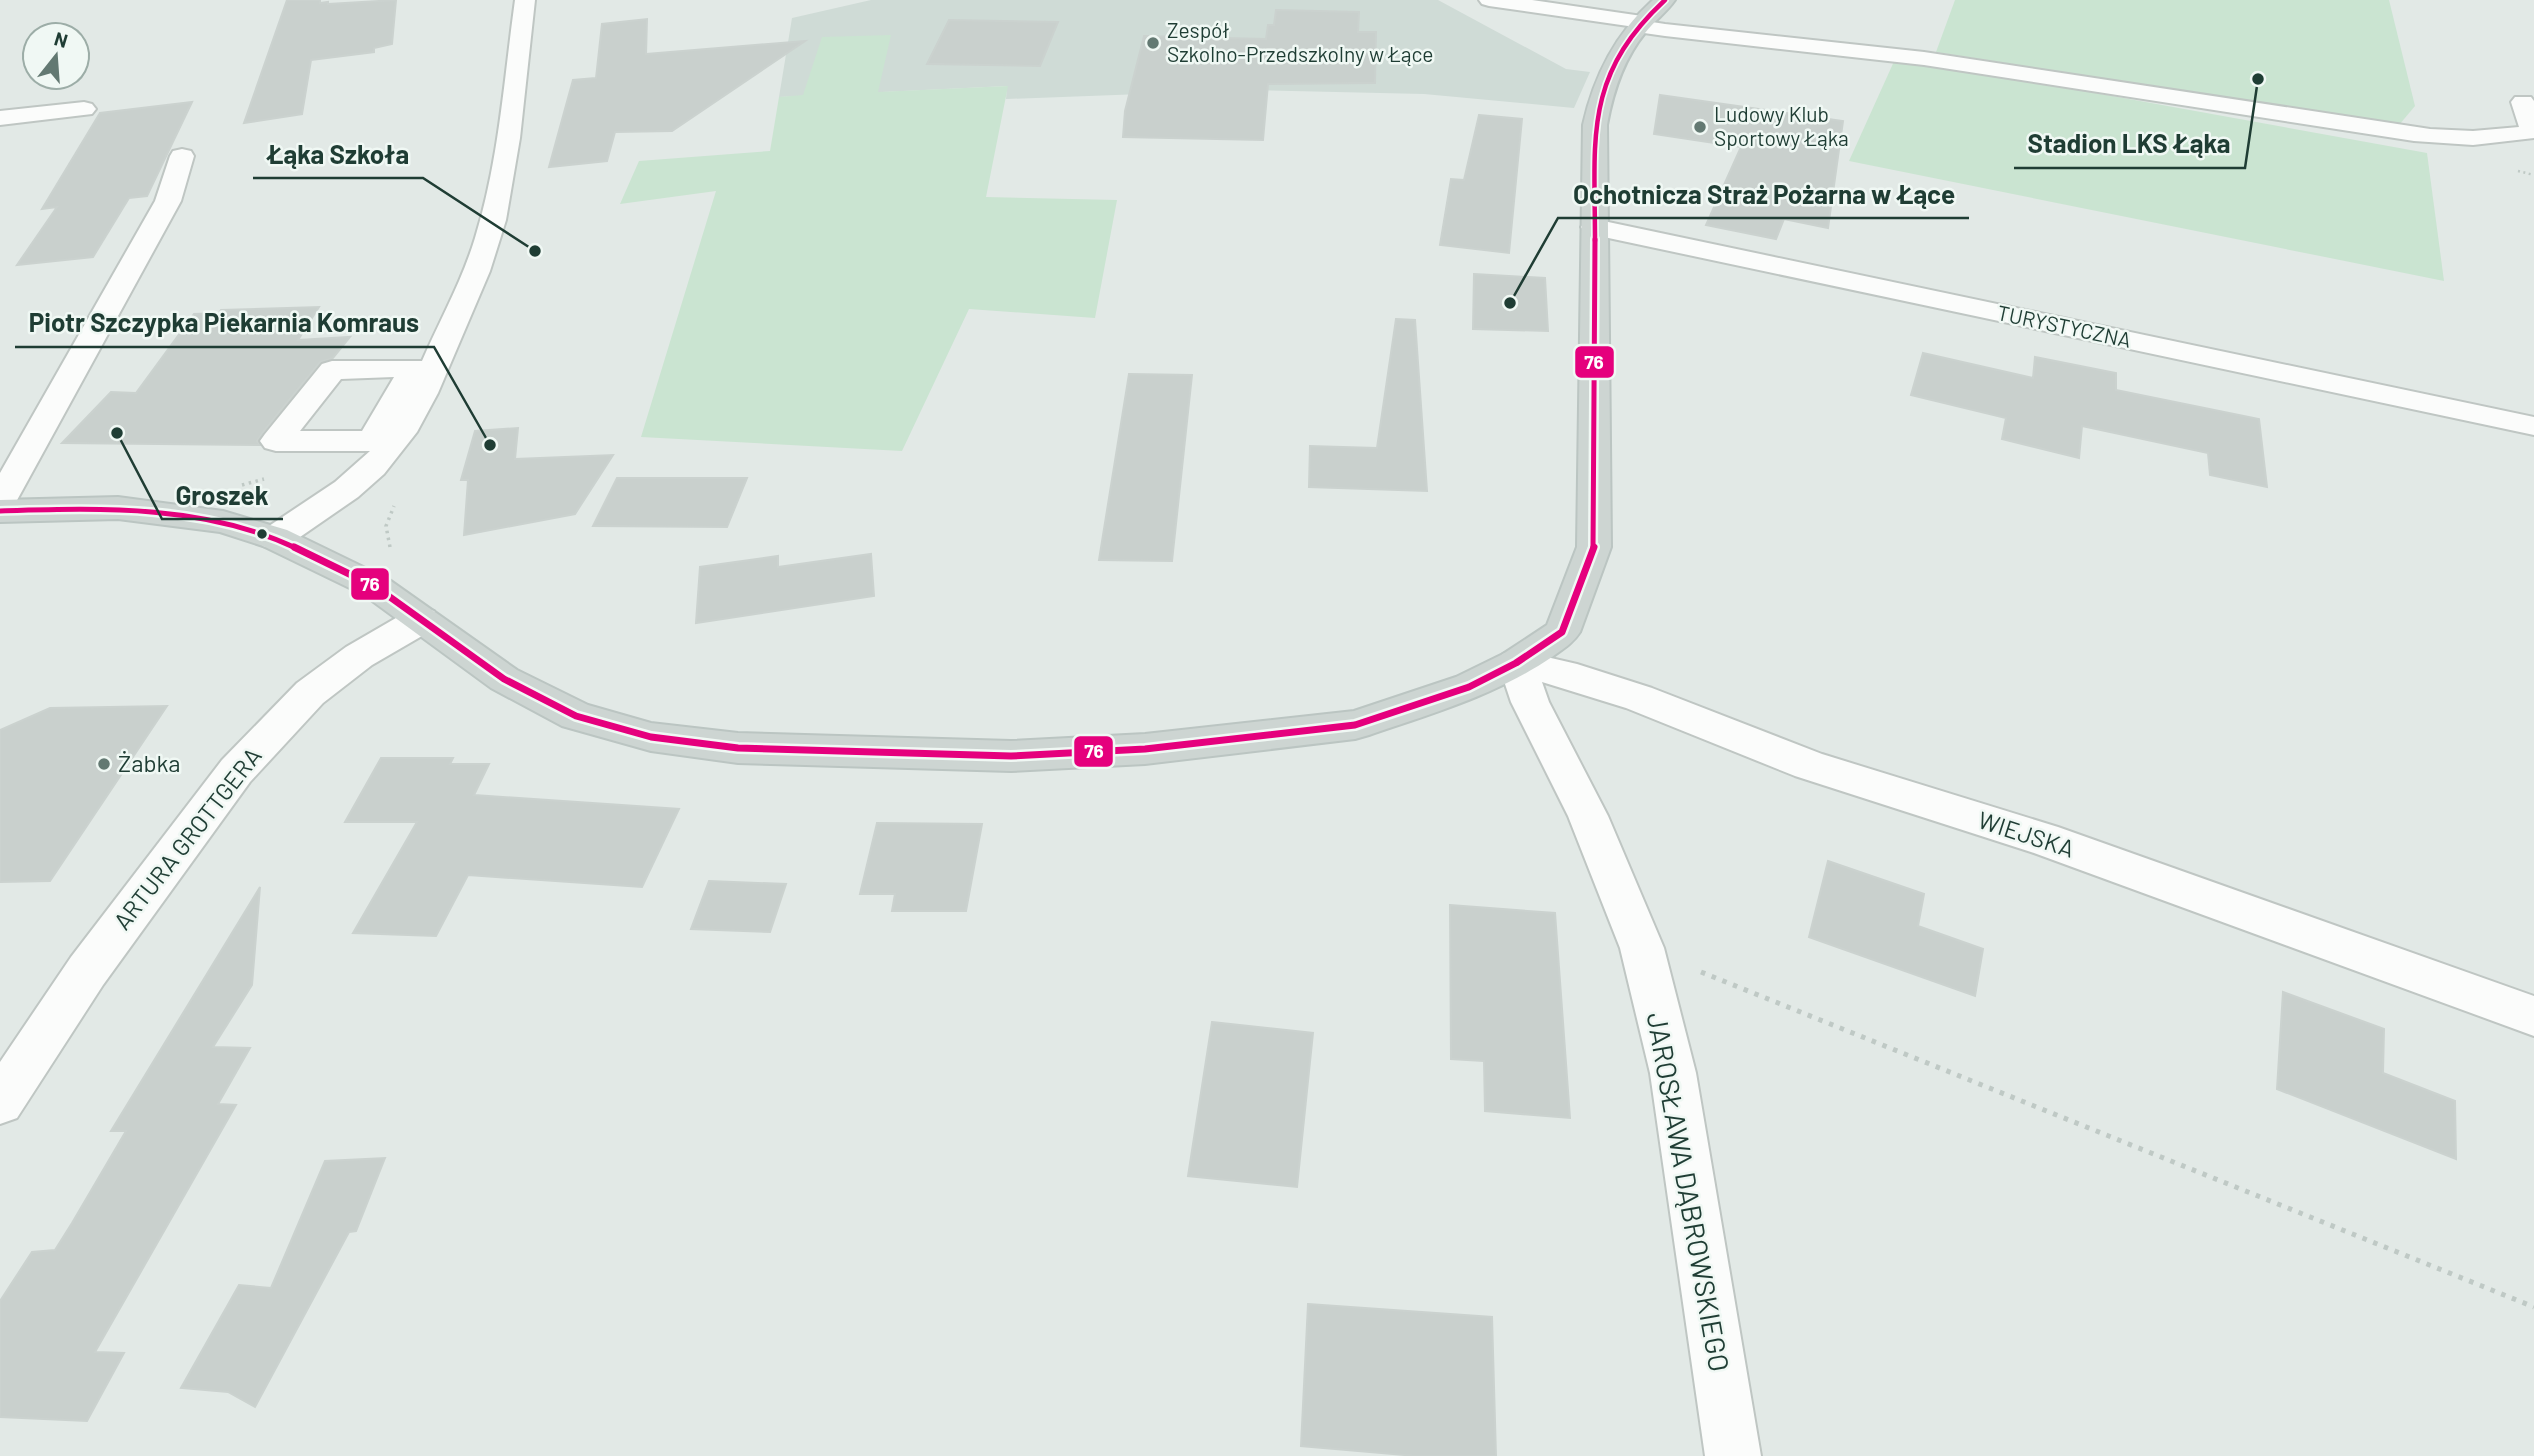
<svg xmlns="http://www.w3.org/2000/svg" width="2534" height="1456" viewBox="0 0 2534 1456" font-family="Barlow,sans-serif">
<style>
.built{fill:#cfdbd6}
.green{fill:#cae4d1}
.building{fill:#c9d0cd;stroke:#cbd2cf;stroke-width:2}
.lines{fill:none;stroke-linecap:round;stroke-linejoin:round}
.minor-casing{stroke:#bfc6c3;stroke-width:4}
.major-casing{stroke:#bbc5c2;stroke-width:4}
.path-far2{stroke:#bfc9c5;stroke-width:2.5;stroke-dasharray:2 3.5;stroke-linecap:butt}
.path-far1{stroke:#bfc9c5;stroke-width:3.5;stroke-dasharray:2.5 4.5;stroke-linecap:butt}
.path{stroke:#bfc9c5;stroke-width:5;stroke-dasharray:4.5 7;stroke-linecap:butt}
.minor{fill:#fbfcfb;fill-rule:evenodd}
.major{fill:#cdd5d2;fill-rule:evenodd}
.bus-1-far2-casing{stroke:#f0f8f4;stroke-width:8}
.bus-1-far1-casing{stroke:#f0f8f4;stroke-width:10}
.bus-1-casing{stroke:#f0f8f4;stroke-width:12}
.bus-1-far2{stroke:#e5007d;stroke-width:4.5}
.bus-1-far1{stroke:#e5007d;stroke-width:5}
.bus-1{stroke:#e5007d;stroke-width:7}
.poi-dot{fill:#637972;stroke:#f0f8f4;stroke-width:2.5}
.bus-dot{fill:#1f3d34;stroke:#f0f8f4;stroke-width:2.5}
.labels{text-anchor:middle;stroke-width:5;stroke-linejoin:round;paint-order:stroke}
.far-poi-label{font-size:21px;fill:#1f3d34;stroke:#f0f8f4;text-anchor:start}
.far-street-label{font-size:21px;fill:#1f3d34;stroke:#f0f8f4}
.poi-label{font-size:24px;fill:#1f3d34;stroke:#f0f8f4;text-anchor:start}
.street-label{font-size:24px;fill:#1f3d34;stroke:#f0f8f4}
.near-street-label{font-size:28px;fill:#1f3d34;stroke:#f0f8f4}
.leader{fill:none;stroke:#1f3d34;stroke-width:2.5}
.callout-dot{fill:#1f3d34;stroke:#f0f8f4;stroke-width:2.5}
.callout-label{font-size:26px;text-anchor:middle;font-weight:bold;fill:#1f3d34;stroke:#f0f8f4;stroke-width:5;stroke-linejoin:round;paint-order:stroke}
.line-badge{stroke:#f0f8f4;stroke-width:2.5}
.badge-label{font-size:19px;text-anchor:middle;font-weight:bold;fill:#fff}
</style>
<rect width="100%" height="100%" fill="#e2e9e6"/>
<polygon class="built" points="871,0 1438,0 1566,69 1590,72 1574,108 1424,94 1248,90 1006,99 1007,86 779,97 792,18"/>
<g class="green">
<polygon points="1955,0 2389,0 2415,106 2399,125 1936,52"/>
<polygon points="891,35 878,92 1008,86 986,197 1117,200 1095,318 969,309 902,451 641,437 716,191 620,204 639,161 770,151 779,97 803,95 822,37"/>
<polygon points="1896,57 2427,153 2444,281 1849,161"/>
</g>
<g class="building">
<polygon points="287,0 320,0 320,3 328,2 328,4 396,0 392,44 374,48 374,52 311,60 302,114 244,123"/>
<polygon points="1276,10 1359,12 1358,32 1376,32 1375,83 1268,84 1263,140 1123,137 1125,111 1144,36 1266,39 1268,25 1274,25"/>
<polygon points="647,19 646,54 805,41 672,131 615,132 607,161 549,167 573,80 596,78 602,24"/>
<polygon points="949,20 1058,22 1040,66 927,64"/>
<polygon points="1660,95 1843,121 1828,228 1784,219 1776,239 1706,225 1741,147 1654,134"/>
<polygon points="192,102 147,196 129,198 93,257 17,265 57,207 42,209 100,113"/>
<polygon points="1479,115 1522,119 1509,253 1440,245 1451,179 1464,180"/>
<polygon points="1474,274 1545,278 1548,331 1473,329"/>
<polygon points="319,307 298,340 350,337 333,358 320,362 263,432 257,441 260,445 62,443 111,392 136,393 194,314 219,313 221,310"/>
<polygon points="1396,319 1415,320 1427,491 1309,487 1310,446 1377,448"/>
<polygon points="1923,353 2033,378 2035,357 2116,373 2116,390 2259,419 2267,487 2210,475 2208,453 2082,426 2079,458 2002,439 2006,418 1911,395"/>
<polygon points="1129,374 1192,375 1172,561 1099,560"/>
<polygon points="518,428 515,459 613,455 575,514 464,535 468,480 461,480 475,431"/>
<polygon points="617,478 747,478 727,527 593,526"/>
<polygon points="871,554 874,596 696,623 700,567 778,556 778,567"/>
<polygon points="167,706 50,881 0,882 0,730 50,708"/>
<polygon points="381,758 453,758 450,764 489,764 474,795 679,809 642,887 468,875 436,936 353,933 417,822 345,822"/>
<polygon points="877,823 982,824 966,911 892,911 895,894 860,894"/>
<polygon points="1828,861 1924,894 1918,926 1983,949 1975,996 1809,937"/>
<polygon points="709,881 786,884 770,932 691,929"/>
<polygon points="260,887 252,985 213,1047 250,1048 218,1104 236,1105 95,1352 124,1353 87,1421 0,1417 0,1301 32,1252 55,1250 72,1223 126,1131 111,1131"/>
<polygon points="1450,905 1555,913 1570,1118 1485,1111 1484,1061 1451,1059"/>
<polygon points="2283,992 2384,1029 2383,1073 2455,1101 2456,1159 2277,1089"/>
<polygon points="1212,1022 1313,1033 1297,1187 1188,1176"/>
<polygon points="385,1158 356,1231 349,1232 255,1407 228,1392 181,1388 239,1285 271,1288 325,1161"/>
<polygon points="1308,1304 1492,1317 1496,1456 1416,1456 1301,1446"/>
</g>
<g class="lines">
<g class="minor-casing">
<g id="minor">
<path d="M515 0H535L520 138 506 220 490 271 438 393 417 432 384 474 358 497 287 546 275 549 263 546 258 538 263 530 335 482 370 451H276L265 448 260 441 265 434 322 364 332 361H422C440 320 462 281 475 238 499 161 504 79 515 0ZM394 377 362 431H300L341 379Z"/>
<polygon points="1479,0 1532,0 1642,16 1649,18 1652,22 1665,24 1924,52 2430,129 2473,131 2519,127 2511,102 2515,97 2531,97 2534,101 2534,138 2473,145 2414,141 1924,65 1665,36 1630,31 1628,26 1489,6 1482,4"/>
<polygon points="84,102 92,104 96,109 92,114 0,125 0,111"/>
<polygon points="182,149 191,151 194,156 181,201 16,502 12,509 0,512 0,473 155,201 170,156 173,151"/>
<polygon points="1594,219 2534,417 2534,435 1585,233 1581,227 1585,221"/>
<polygon points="421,608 434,611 439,620 434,629 372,665 323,703 250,782 103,985 17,1118 0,1124 0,1062 71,957 222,760 297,683 346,647 408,611"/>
<polygon points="1516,650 1577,664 1652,688 1822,754 2058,827 2534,996 2534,1036 2031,852 1795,776 1626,708 1542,682 1549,702 1608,816 1664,948 1696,1073 1761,1456 1705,1456 1650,1073 1620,948 1568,816 1511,702 1498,663 1503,654"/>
</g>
</g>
<g class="major-casing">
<path id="major" d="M1653 0H1675C1667 12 1654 21 1645 33 1623 60 1613 92 1607 125L1611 547 1580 632C1573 643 1563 649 1552 657 1496 695 1433 713 1369 735L1355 739 1145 764 1011 771 738 763 651 751 562 726 491 688 364 595 263 546 220 532 118 519 0 522V500L118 497 223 511 287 530 388 579 517 670 588 705 651 723 738 733 1011 741 1145 734 1354 711 1456 677 1503 654 1547 625 1577 547 1583 125C1594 76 1615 34 1653 0Z"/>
</g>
<polyline class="path-far2" points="2518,171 2534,175"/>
<g class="path-far1">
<polyline points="242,485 264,479"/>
<polyline points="390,547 386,526 394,506"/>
</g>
<polyline class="path" points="1701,972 2534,1307"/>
<use href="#minor" class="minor"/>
<use href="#major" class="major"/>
<g class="bus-1-far2-casing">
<path id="bus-1-far2" d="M1595 241C1595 139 1583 76 1665 0"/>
</g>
<g class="bus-1-far1-casing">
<g id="bus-1-far1">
<path d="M0 511C100 508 205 504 298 549"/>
<polyline points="1593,549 1595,239"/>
</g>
</g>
<g class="bus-1-casing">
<polyline id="bus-1" points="294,547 376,587 504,679 576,716 651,737 738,748 1011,756 1145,749 1355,725 1469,687 1516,663 1562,632 1594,547"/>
</g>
<use href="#bus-1-far2" class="bus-1-far2"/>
<use href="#bus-1-far1" class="bus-1-far1"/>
<use href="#bus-1" class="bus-1"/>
</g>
<g class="poi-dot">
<circle cx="1153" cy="43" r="7"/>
<circle cx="1700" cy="127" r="7"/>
<circle cx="104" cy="764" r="7"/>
</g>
<circle class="bus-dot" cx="262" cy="534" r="6"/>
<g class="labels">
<g class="far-poi-label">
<text x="1167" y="38">Zespół<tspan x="1167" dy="24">Szkolno-Przedszkolny w Łące</tspan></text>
<text x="1714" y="122">Ludowy Klub<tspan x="1714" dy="24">Sportowy Łąka</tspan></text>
</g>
<g class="far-street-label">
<text transform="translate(2064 327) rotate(12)" y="7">TURYSTYCZNA</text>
</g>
<g class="poi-label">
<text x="118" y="772">Żabka</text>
</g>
<g class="street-label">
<text transform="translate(2026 835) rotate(18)" y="8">WIEJSKA</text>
<text transform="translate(188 839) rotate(-52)" y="8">ARTURA GROTTGERA</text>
</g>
<g class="near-street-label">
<text transform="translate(1688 1192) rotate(80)" y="10">JAROSŁAWA DĄBROWSKIEGO</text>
</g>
</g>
<path class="leader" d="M2258 79L2245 168H2014M535 251L423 178H253M1510 303L1558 218H1969M490 445L434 347H15M117 433L162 519H283"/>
<g class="callout-dot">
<circle cx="2258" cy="79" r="7"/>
<circle cx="535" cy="251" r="7"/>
<circle cx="1510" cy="303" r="7"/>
<circle cx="490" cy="445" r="7"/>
<circle cx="117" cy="433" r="7"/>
</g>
<g class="callout-label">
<text x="2129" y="153">Stadion LKS Łąka</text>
<text x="338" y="164">Łąka Szkoła</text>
<text x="1764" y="204">Ochotnicza Straż Pożarna w Łące</text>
<text x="224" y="332">Piotr Szczypka Piekarnia Komraus</text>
<text x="222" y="505">Groszek</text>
</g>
<g class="line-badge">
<rect x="1574" y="345" width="41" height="34" rx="7" fill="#e5007d"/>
<rect x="350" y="567" width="40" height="34" rx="7" fill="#e5007d"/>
<rect x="1073" y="735" width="41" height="33" rx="7" fill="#e5007d"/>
</g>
<g class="badge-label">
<text x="1594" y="369">76</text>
<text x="370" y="591">76</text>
<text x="1094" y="758">76</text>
</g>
<g transform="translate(56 56) rotate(17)"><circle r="33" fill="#f0f8f4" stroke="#9cada7" stroke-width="2"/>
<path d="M0-5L12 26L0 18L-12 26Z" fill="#637972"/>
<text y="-10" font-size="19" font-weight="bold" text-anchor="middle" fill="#1f3d34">N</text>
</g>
</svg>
